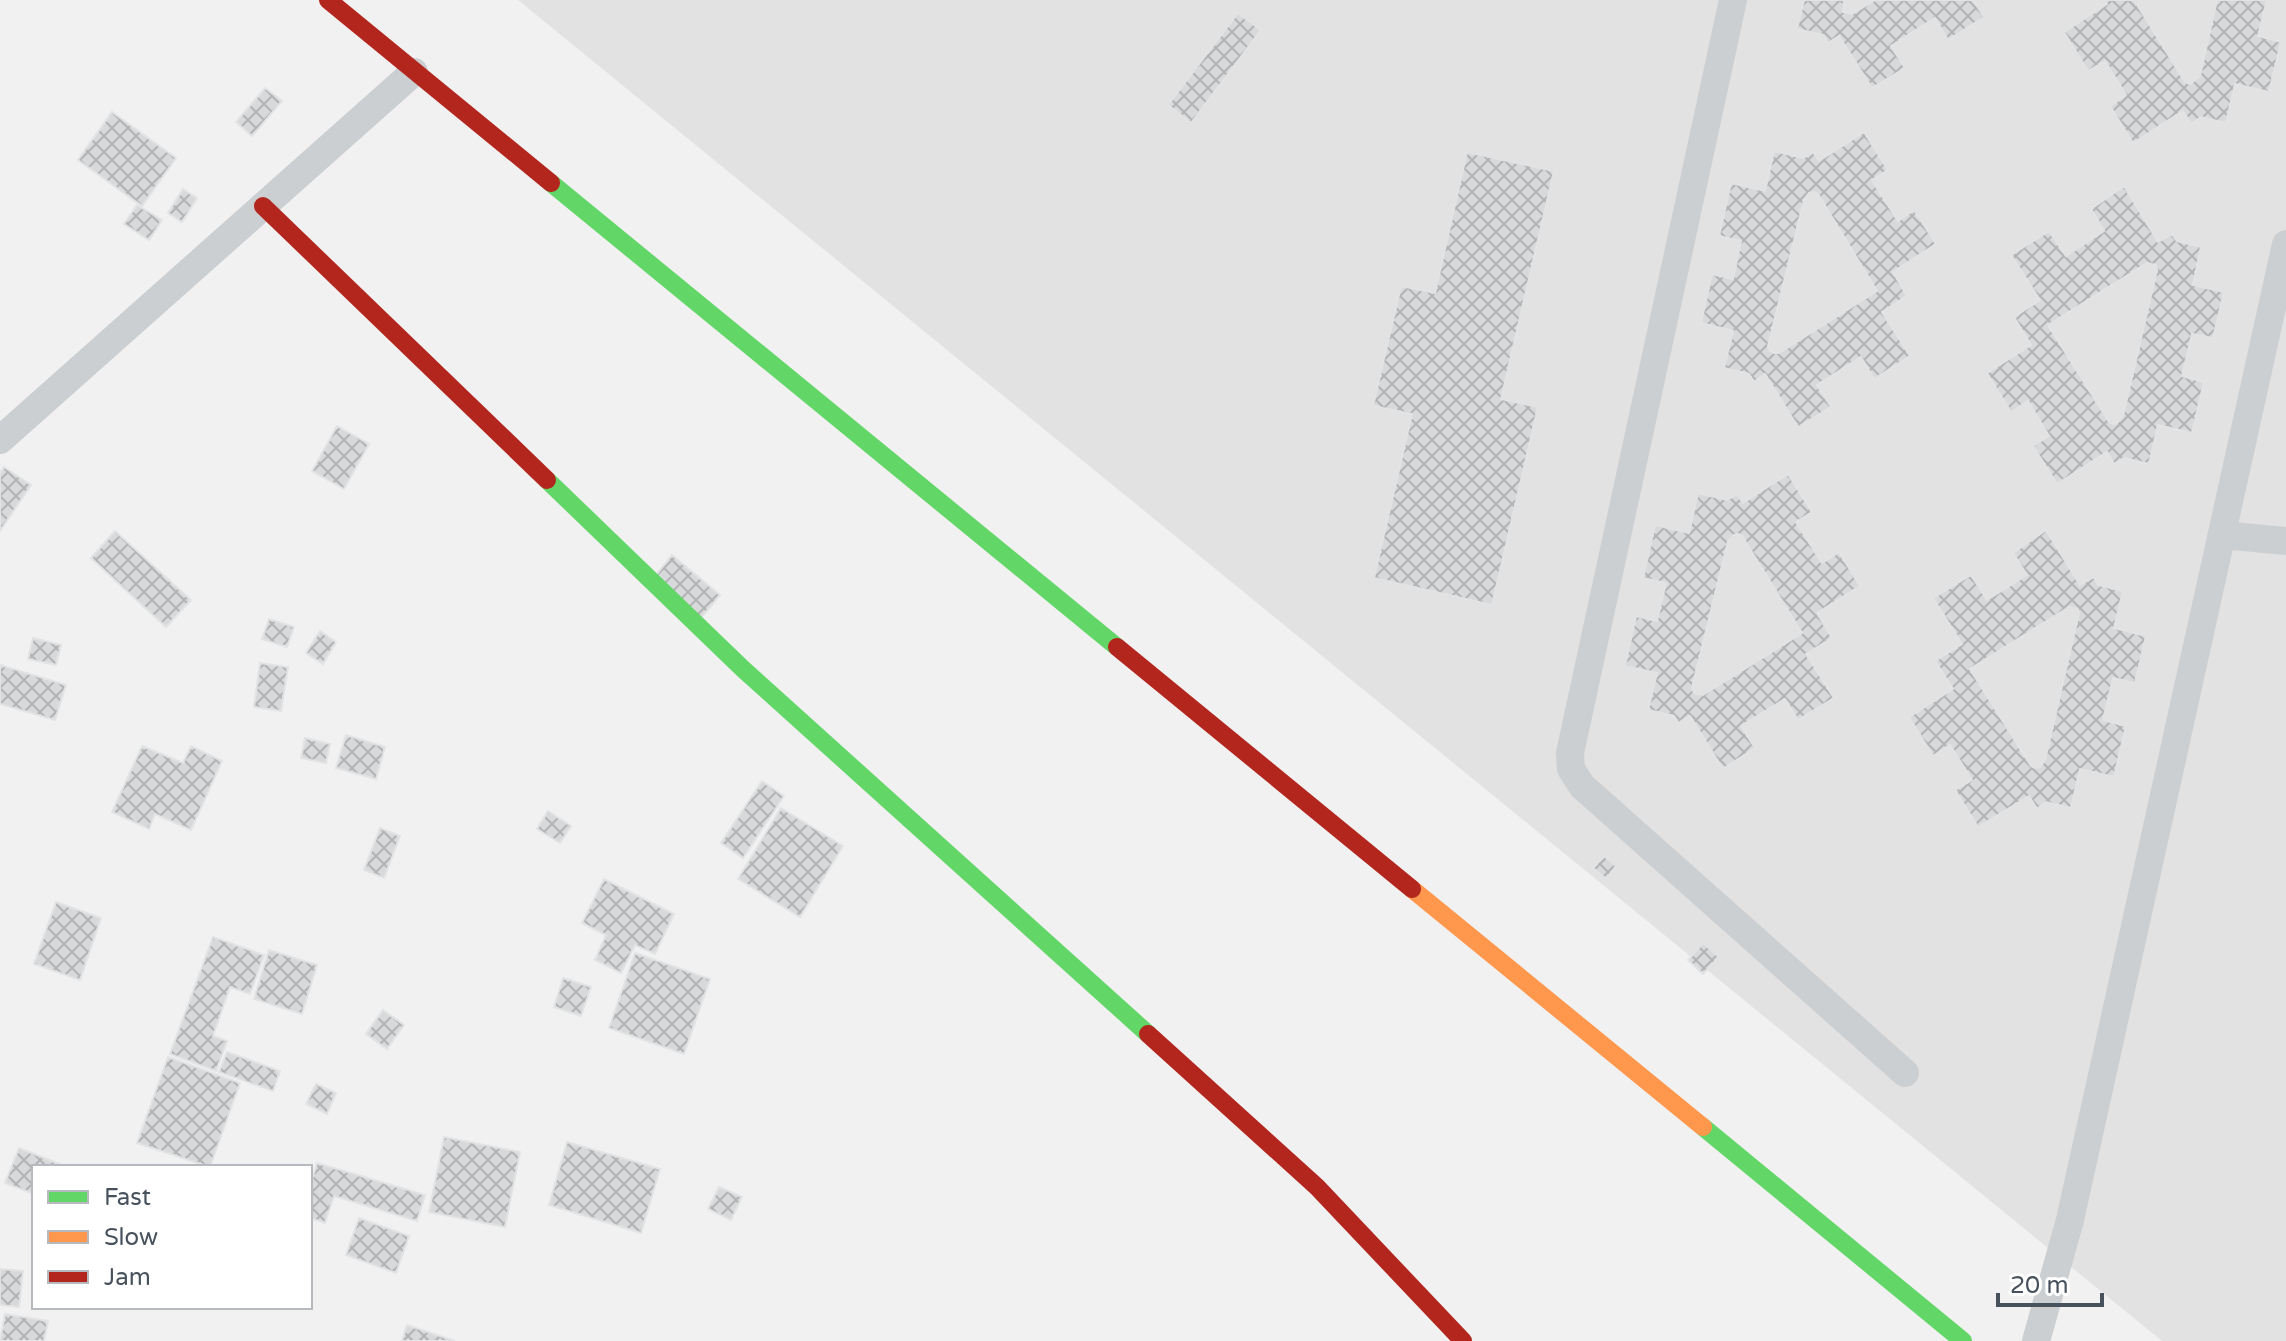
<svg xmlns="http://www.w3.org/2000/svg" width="2286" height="1341" viewBox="0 0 2286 1341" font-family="'Varela Round',sans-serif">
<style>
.education{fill:#e3e2e3}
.building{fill:url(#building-cross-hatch);stroke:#e2e3e4;stroke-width:2;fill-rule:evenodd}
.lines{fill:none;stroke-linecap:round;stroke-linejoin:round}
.street{stroke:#cccfd1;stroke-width:28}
.fast{stroke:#63d668;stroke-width:18}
.slow{stroke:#ff974d;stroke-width:18}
.jam{stroke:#b3261e;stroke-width:18}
</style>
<defs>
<pattern id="building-cross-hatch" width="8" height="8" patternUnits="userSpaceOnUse" patternTransform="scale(2)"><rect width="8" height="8" fill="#d8d9db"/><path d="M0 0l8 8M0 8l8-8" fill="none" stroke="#b1b3b5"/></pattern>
</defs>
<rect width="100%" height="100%" fill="#f1f1f1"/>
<polygon class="education" points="518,0 2286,0 2286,1341 2162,1341"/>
<g class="building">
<polygon points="1804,0 1844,0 1843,12 1852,14 1875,0 1973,0 1984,17 1948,40 1935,18 1891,46 1905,68 1872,88 1839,36 1828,43 1823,35 1797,29"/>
<polygon points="2104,0 2134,0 2185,82 2190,84 2200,76 2217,0 2267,0 2258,36 2281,42 2269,92 2235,84 2226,123 2201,117 2191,124 2183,111 2133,143 2110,106 2126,95 2105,61 2088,71 2064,32 2107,4"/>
<polygon points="1238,13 1261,30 1191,123 1168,105"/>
<polygon points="265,88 282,101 252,136 236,122"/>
<polygon points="112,112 176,158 142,206 78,160"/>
<path d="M1864 132 1888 170 1872 180 1898 221 1914 210 1936 244 1893 272 1907 296 1882 312 1910 356 1874 379 1861 357 1817 385 1831 407 1798 427 1765 374 1754 382 1749 374 1724 368 1733 331 1701 323 1712 274 1733 279 1741 241 1719 236 1731 183 1765 191 1774 151 1803 158 1813 152 1819 161ZM1814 192 1818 194 1877 291 1779 353H1774L1770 351 1768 346 1804 200 1809 193Z"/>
<polygon points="1467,152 1554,171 1501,399 1538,407 1492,605 1374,578 1412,414 1373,406 1401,286 1435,293"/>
<path d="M2124 186 2158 242 2172 234 2177 241 2201 247 2193 285 2224 292 2213 338 2192 334 2182 376 2204 382 2192 433 2158 425 2149 464 2124 458 2114 464 2107 452 2057 484 2033 446 2049 436 2028 401 2011 412 1987 373 2031 345 2014 317 2040 300 2011 255 2049 231 2066 256 2104 231 2091 209ZM2147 263 2156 265 2157 270 2123 416 2117 423 2113 424 2109 422 2048 325Z"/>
<polygon points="183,189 197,198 182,222 168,213"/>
<polygon points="137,205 162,220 149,240 124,224"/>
<polygon points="337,426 369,444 344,489 312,471"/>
<polygon points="4,467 31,485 0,531 0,473"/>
<path d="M1788 474 1812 512 1796 522 1822 563 1839 552 1860 586 1817 613 1832 638 1806 654 1834 698 1798 720 1785 699 1741 726 1755 748 1723 769 1690 716 1678 723 1674 716 1648 710 1657 673 1625 666 1636 616 1657 621 1666 583 1643 578 1655 525 1689 533 1698 493 1727 500 1737 494 1743 503ZM1738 534 1742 536 1802 633 1703 695 1698 694 1694 693 1692 688 1728 541 1734 535Z"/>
<path d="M2046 530 2080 585 2094 577 2098 585 2123 591 2114 628 2146 636 2135 683 2113 678 2103 720 2126 726 2114 777 2080 769 2071 808 2046 802 2037 809 2029 796 1978 827 1955 790 1972 780 1950 745 1933 756 1909 717 1953 689 1935 661 1962 644 1933 598 1971 575 1987 600 2027 575 2013 553ZM2069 607 2078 609 2079 613 2045 760 2040 767 2035 768 2031 766 1970 669Z"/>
<polygon points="115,531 191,600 166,627 91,558"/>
<polygon points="672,555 720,595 697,623 649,584"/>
<polygon points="269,619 294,627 287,647 262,639"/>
<polygon points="320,631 336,642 323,664 306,653"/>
<polygon points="33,638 61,645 56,665 28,659"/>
<polygon points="260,663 288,667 281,711 254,707"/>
<polygon points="0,665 66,685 55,720 0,704"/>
<polygon points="346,735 385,747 376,779 336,768"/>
<polygon points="305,738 330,744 326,763 301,758"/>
<polygon points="142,746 183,763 191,746 222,761 191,830 155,814 149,829 112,812"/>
<polygon points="762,781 784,796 743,858 721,843"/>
<polygon points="781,808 843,846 800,917 738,879"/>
<polygon points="548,811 571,826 560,843 537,829"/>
<polygon points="380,828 400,836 384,878 364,870"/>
<polygon points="1604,856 1616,866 1606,879 1593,868"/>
<polygon points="604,879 674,914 655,954 635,945 621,973 595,960 606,935 582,923"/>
<polygon points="56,902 101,918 80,980 34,964"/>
<polygon points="213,937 264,955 250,994 230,987 213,1036 227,1041 216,1071 170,1054"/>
<polygon points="1703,943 1719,957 1703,974 1688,960"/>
<polygon points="269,950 317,965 302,1014 254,999"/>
<polygon points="635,953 710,979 684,1054 609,1028"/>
<polygon points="563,978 591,987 581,1016 554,1007"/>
<polygon points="383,1010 404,1025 387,1049 366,1034"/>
<polygon points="227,1052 280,1071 273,1091 219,1072"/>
<polygon points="168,1057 240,1083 210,1167 137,1143"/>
<polygon points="316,1084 336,1093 327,1114 306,1104"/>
<polygon points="444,1137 520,1152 505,1227 429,1212"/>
<polygon points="567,1142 660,1169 641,1233 549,1205"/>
<polygon points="19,1148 62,1165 62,1167 34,1167 34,1194 5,1183"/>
<polygon points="317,1163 425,1195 417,1221 334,1196 325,1223 310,1218 310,1186"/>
<polygon points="719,1187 742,1197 731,1220 708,1209"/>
<polygon points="359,1218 409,1236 396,1273 346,1255"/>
<polygon points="0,1269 23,1271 19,1307 0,1305"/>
<polygon points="5,1314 48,1321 44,1341 0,1341"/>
<polygon points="407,1325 455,1341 402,1341"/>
</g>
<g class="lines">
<g class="street">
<polyline points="1733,0 1570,753 1571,769 1582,786 1905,1073"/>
<polyline points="0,440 414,72"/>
<polyline points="2222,535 2286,541"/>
<polyline points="2036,1341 2070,1220 2286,244"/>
</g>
<g class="fast">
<polyline points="551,183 1117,647"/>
<polyline points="547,480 743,669 1148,1034"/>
<polyline points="1703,1127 1963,1341"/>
</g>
<polyline class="slow" points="1412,889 1703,1127"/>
<g class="jam">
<polyline points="328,0 551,183"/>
<polyline points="263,206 547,480"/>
<polyline points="1117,647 1412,889"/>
<polyline points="1148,1034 1317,1187 1463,1341"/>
</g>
</g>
<rect x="32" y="1165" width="280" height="144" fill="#ffffff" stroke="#b6babe" stroke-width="2"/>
<rect x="48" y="1191" width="40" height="12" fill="#63d668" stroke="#b6babe" stroke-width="2"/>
<text x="104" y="1205" font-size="24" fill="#48525d">Fast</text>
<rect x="48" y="1231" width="40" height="12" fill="#ff974d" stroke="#b6babe" stroke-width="2"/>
<text x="104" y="1245" font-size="24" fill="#48525d">Slow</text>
<rect x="48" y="1271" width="40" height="12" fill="#b3261e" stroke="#b6babe" stroke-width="2"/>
<text x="104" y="1285" font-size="24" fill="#48525d">Jam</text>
<path d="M1998 1293v12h104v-12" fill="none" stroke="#48525d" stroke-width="4"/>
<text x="2010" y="1293" font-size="24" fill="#48525d" stroke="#ffffff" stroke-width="6" paint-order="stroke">20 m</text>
</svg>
